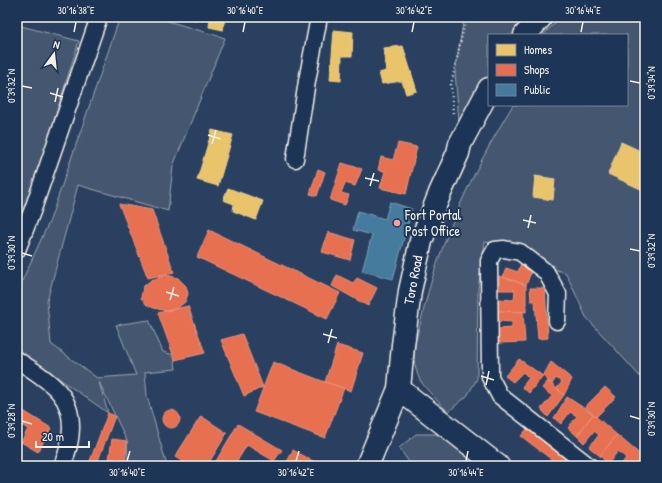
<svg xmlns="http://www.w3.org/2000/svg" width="662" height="483" viewBox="0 0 662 483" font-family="'Patrick Hand',sans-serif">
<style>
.green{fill:#445771;stroke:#9ca4ac}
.homes{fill:#e9c46a;stroke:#ecd290}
.shops{fill:#e76f51;stroke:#eb967e}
.public{fill:#457b9d;stroke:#7a9eb4}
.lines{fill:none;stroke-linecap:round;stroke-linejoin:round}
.street-casing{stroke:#f4f1e8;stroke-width:19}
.secondary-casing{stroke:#f4f1e8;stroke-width:25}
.highway-casing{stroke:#f4f1e8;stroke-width:25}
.path{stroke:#f4f1e8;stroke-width:2.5;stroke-dasharray:1 3;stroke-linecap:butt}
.street{stroke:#1d3557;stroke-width:16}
.secondary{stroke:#1d3557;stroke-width:22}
.highway{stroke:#1d3557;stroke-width:22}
.ticks{fill:none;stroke:#f4f1e8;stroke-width:1.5}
.poi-dot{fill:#ff9aa2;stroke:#1d3557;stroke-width:1.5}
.labels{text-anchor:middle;stroke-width:4;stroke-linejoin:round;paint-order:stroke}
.poi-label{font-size:14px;fill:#f4f1e8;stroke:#1d3557;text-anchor:start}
.street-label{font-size:14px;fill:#f4f1e8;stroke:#1d3557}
.neatline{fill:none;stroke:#f4f1e8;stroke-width:1.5}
.ticks-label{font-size:10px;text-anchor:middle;fill:#f4f1e8}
</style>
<rect width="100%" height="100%" fill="#2a4060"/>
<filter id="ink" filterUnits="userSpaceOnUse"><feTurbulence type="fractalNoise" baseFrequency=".025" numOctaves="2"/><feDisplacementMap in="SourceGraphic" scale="8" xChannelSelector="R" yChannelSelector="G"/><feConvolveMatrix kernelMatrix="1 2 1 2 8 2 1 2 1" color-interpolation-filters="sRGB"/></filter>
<g filter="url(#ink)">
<g class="green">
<polygon points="120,17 154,17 225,38 173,166 168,211 78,185 47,301 51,344 97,378 136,375 116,325 149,320 163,352 174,355 176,369 145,372 147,396 167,466 128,466 127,441 99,382 108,413 17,349 17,292 50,220"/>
<polygon points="464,17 545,17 529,35 489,35 489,101 460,133 455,72"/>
<path d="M561 17H645V382L586 317 566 273 550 268 502 244 485 242 478 289 477 379 467 396 448 412C439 402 427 391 420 380 417 375 415 365 414 360 413 349 418 332 421 321 438 244 472 172 513 105H627V35H543Z"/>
<polygon points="17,25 79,41 26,209 17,228"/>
<polygon points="416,434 436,434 458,443 480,458 474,466 412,466 399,448"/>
</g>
<g class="homes">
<polygon points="179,17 197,17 197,20"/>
<polygon points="210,17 225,17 223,30 209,27"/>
<polygon points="334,30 353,32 352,56 342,56 341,81 330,80"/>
<polygon points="403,46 417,91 406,94 402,81 382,84 379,73 386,71 383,48"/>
<polygon points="212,130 233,135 218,186 197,180"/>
<polygon points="621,142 645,153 645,191 608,174"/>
<polygon points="535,176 555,179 553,200 533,197"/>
<polygon points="228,188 263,201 256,220 233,211 234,204 223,200"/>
</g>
<g class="shops">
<polygon points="398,143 417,147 406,194 380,188 385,171 378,170 381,157 393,160"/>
<polygon points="342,163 362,169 355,186 345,183 341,193 349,195 345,205 330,200"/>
<polygon points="318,169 325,172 317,196 310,194"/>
<polygon points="119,204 152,210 174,272 148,278"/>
<polygon points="209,230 340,293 327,319 197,257"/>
<polygon points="328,232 355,240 350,260 322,252"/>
<polygon points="522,260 534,265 526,285 503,277 506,268 518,272"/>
<polygon points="167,275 178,278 186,286 188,294 185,302 176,309 167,311 154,308 147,305 141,298 143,287 151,280"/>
<polygon points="337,275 353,283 357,278 377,288 368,306 332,286"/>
<polygon points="499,276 526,285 526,312 497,311 498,299 514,300 515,290 499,290"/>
<polygon points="530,288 545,288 548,338 538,339 535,301 531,301"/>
<polygon points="188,306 205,353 175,360 158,313"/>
<polygon points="497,311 523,312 525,342 499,343 498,329 512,328 512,322 498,321"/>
<polygon points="242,334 263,387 244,396 221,340"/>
<polygon points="337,345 363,353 351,391 325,382"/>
<polygon points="519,359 543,376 529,393 522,387 529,378 523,372 513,382 505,376"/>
<polygon points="273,362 325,382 344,388 325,438 254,412"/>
<polygon points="551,362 572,379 564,395 557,388 562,382 556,378 552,384 543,376"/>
<polygon points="548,381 564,395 548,417 541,409 552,396 542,388"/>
<polygon points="605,387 616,397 596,417 585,407"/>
<polygon points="567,397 593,414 577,436 568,428 577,416 570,412 561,424 554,418"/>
<polygon points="17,407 51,428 38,452 21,442 28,429 17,422"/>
<circle cx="171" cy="419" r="9"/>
<polygon points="108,413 115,416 96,466 88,466"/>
<polygon points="593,414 617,435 600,456 589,447 599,435 594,431 584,443 577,436"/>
<polygon points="201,416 227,433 207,466 189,466 175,457"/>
<polygon points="238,424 282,450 274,461 247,445 234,466 213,466"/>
<polygon points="527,429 546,442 574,466 560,466 521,436"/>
<polygon points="617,435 642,456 634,466 620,466 626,458 618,451 608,464 600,456"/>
<polygon points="112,439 127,441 125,466 108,466"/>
<polygon points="293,450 322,466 285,466"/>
<polygon points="641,458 645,461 645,466 634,466"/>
</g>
<polygon class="public" points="390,202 412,209 393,279 362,271 372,235 353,230 358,211 385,219"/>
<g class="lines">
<g class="street-casing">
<g id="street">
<polyline points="295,159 307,81 319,17"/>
<polyline points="17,250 33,209 99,17"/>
<polyline points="557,321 558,294 546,272 520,252 504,249 495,250 489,261 490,377 500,396 589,466"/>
<path d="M17 360C31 369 48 379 59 392 77 413 72 443 62 466"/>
</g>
</g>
<g class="secondary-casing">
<g id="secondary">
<polyline points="525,35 541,17"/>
<polyline points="399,389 403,345 410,291 421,241 440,193 458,153 460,144 489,89"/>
</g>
</g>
<g class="highway-casing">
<polyline id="highway" points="367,466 399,389 498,466"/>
</g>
<polyline class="path" points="453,113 451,85 466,17"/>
<use href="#street" class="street"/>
<use href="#secondary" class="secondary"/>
<use href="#highway" class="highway"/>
</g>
</g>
<path class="ticks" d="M74 32 76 22M243 32 245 22M412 32 414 22M581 32 583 22M630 81 640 83M22 86 32 88M50 93 63 97M55 102 58 88M208 135 221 139M212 144 216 130M365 178 379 181M370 186 374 173M523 220 536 223M528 228 531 215M630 249 640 251M22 253 32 256M166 292 179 296M170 300 174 287M323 334 337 338M328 343 332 329M481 376 494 380M486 385 489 371M630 416 640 419M22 421 32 424M127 461 130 451M296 461 299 451M466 461 468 451"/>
<circle class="poi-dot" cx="397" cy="223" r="4"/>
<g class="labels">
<g class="poi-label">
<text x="405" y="220">Fort Portal<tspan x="405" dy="16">Post Office</tspan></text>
</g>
<g class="street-label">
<text transform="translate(413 280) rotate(-79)" y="5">Toro Road</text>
</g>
</g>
<rect width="662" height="483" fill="none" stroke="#1d3557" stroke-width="44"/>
<rect x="488" y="34" width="140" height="72" fill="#1d3557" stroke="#738091"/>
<rect x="496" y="44" width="20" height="12" fill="#e9c46a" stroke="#738091"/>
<text x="524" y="54" font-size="12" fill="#f4f1e8">Homes</text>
<rect x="496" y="64" width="20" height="12" fill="#e76f51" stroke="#738091"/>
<text x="524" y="74" font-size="12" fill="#f4f1e8">Shops</text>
<rect x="496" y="84" width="20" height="12" fill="#457b9d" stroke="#738091"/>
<text x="524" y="94" font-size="12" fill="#f4f1e8">Public</text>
<g transform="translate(54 54) rotate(15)" stroke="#1d3557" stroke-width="3" paint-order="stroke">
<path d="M0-3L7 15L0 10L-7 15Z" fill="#f4f1e8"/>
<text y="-6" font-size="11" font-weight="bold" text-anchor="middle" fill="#f4f1e8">N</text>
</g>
<path d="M36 441v6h53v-6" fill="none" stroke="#f4f1e8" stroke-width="2"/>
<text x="42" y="441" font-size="12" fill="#f4f1e8" stroke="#1d3557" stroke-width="3" paint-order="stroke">20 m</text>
<rect x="22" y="22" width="618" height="439" class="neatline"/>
<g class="ticks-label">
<text x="76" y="14">30°16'38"E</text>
<text x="245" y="14">30°16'40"E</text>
<text x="414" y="14">30°16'42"E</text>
<text x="583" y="14">30°16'44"E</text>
<text transform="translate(651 83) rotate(-90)" y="4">0°39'34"N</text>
<text transform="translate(11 86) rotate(-90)" y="4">0°39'32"N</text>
<text transform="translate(651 251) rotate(-90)" y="4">0°39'32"N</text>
<text transform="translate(11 253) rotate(-90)" y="4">0°39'30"N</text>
<text transform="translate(651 419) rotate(-90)" y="4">0°39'30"N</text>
<text transform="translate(11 421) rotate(-90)" y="4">0°39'28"N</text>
<text x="127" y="476">30°16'40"E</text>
<text x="296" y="476">30°16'42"E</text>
<text x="466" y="476">30°16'44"E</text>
</g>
</svg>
